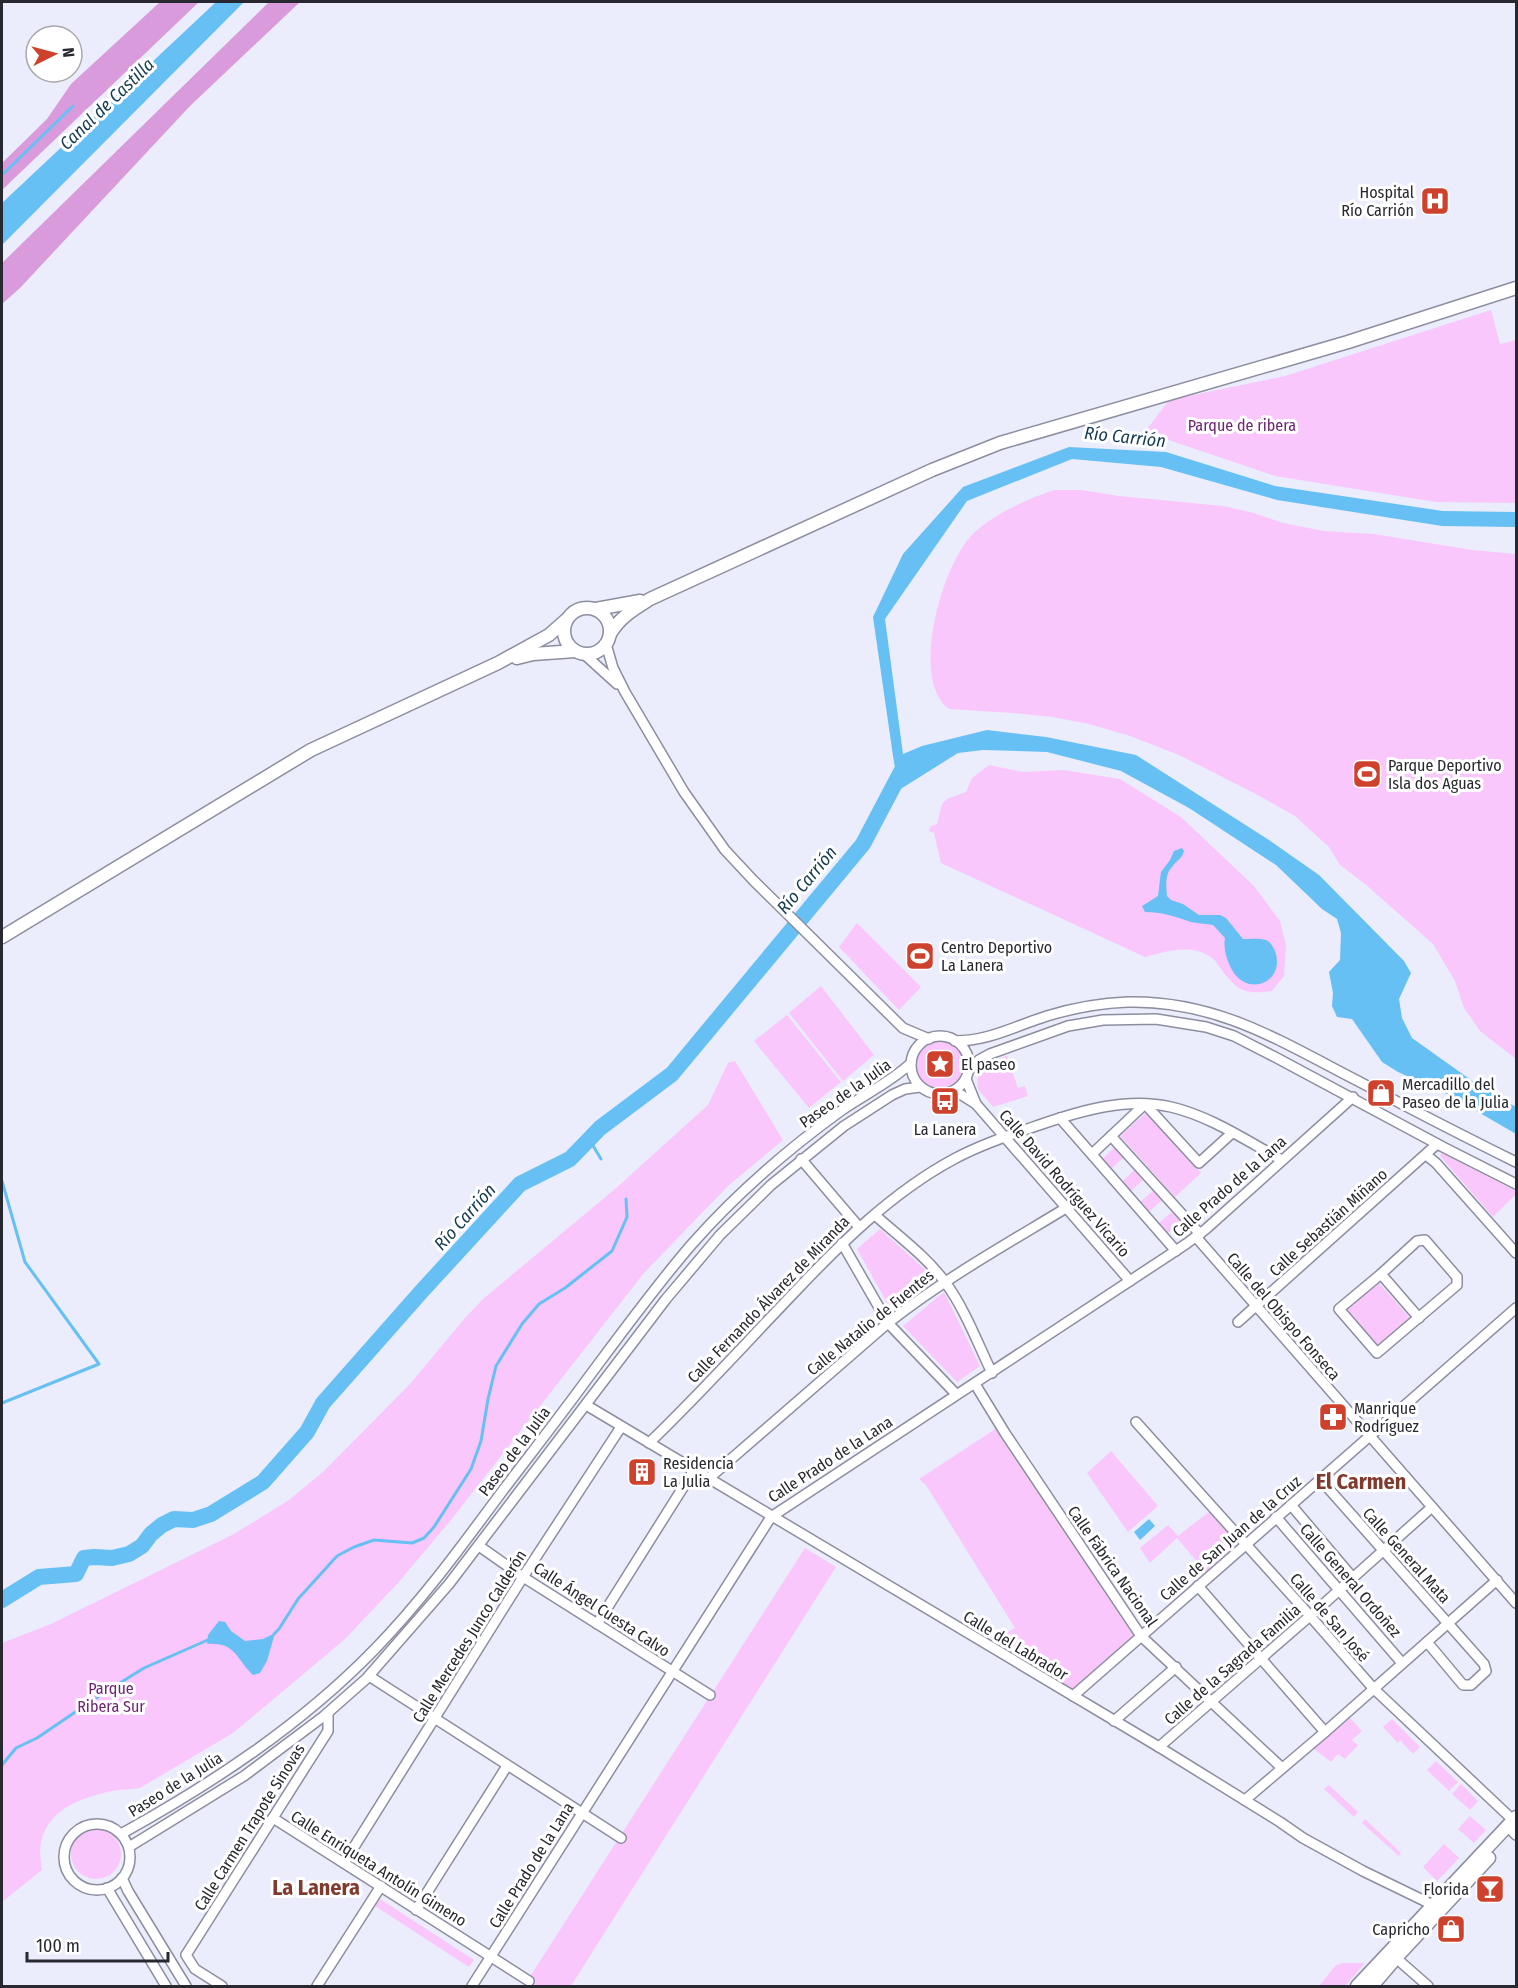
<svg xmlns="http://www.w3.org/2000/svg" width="1518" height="1988" viewBox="0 0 1518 1988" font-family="'Fira Sans Condensed',sans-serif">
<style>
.green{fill:#f9c7fb}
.forest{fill:#d99bdc}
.water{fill:#67c0f4}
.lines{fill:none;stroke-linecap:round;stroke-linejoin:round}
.stream{stroke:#67c0f4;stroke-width:3}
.river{stroke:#67c0f4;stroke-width:16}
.minor-casing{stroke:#8c8ea0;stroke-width:12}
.major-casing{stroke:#8c8ea0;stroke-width:15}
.minor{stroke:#fff;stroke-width:9}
.major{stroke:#fff;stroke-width:12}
.labels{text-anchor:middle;stroke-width:6;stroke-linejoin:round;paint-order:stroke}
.poi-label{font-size:16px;fill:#282930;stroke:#fff;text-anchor:start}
.park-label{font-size:16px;fill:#6e2573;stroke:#fff}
.street-label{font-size:16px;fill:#282930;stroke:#fff}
.water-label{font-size:18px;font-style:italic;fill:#143b50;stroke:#fff}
.district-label{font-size:22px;font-weight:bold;fill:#803a2e;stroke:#fff}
</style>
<rect width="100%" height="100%" fill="#ebedfd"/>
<g class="green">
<polygon points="1491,310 1500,344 1516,340 1516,503 1436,502 1275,476 1145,432 1169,400 1285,376"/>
<path d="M1054 490H1081L1119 496 1223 506 1254 513 1283 523 1324 531 1374 534 1472 550 1516 554V1059L1480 1031 1464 1008 1455 981 1433 944 1365 884 1340 865 1329 847 1295 816 1254 793 1179 755 1130 736 1089 724 1052 717 1013 713 949 709C909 679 942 567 971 536 991 515 1027 499 1054 490Z"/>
<path d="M989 765 1023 772 1063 770 1120 779 1181 817 1254 886 1280 921 1286 945 1284 976 1272 991C1247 994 1240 993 1224 973 1220 968 1217 962 1212 958 1193 943 1166 951 1145 957L941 863 934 833 929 831 930 827 937 824 942 804 947 799 966 792 972 778Z"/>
<polygon points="857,923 921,987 899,1010 839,947"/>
<polygon points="821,986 874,1055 843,1081 789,1013"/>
<polygon points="787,1015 841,1082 809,1108 754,1041"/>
<circle cx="940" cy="1065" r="29"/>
<path d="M1007 1056 1018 1088 1025 1086 1028 1096 993 1107 978 1089C974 1068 991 1062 1007 1056Z"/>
<path d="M735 1061 783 1140 728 1186 644 1273 451 1520 398 1583 344 1640 233 1733 140 1788C130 1790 121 1789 112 1791 81 1798 49 1808 41 1842 39 1851 41 1862 42 1870L2 1902V1643L51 1624 234 1534 289 1500 324 1471 409 1385 465 1318 483 1299 615 1189 708 1105 728 1063Z"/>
<polygon points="1147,1112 1201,1173 1175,1197 1120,1136"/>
<polygon points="1114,1148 1123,1158 1110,1170 1101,1160"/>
<polygon points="1442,1153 1516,1191 1516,1194 1493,1217 1440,1156"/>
<polygon points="1134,1170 1143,1180 1130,1192 1122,1182"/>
<polygon points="1153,1191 1162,1200 1149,1212 1140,1202"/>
<polygon points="1172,1212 1181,1221 1168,1233 1159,1223"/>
<polygon points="880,1229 931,1275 890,1308 857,1249"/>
<polygon points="1379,1283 1410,1318 1377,1347 1345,1310"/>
<polygon points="944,1292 980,1366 957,1382 903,1326"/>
<polygon points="1000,1426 1141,1636 1073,1696 992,1648 994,1640 1015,1628 926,1485 919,1479"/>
<polygon points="1111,1451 1158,1506 1128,1532 1087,1473"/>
<polygon points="1214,1508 1246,1544 1209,1576 1177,1538 1150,1563 1140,1548 1168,1525 1178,1536"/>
<polygon points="805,1548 836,1567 571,1986 524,1986"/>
<polygon points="1349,1717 1362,1731 1352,1740 1358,1745 1345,1759 1338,1754 1331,1762 1314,1749"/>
<polygon points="1392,1719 1420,1747 1413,1754 1400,1740 1398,1743 1383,1727"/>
<polygon points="1436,1761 1458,1782 1449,1791 1427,1770"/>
<polygon points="1461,1784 1478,1801 1470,1810 1452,1794"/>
<polygon points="1329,1785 1358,1812 1354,1817 1324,1789"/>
<polygon points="1470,1816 1486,1830 1474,1843 1458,1829"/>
<polygon points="1365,1819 1401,1853 1399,1856 1362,1823"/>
<circle cx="96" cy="1854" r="25"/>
<polygon points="1444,1844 1459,1858 1437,1881 1423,1867"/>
<polygon points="380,1899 474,1960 469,1967 375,1906"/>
<polygon points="1343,1963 1365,1963 1345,1986 1319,1986 1336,1965"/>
</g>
<g class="forest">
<polygon points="160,2 199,2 2,190 2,163 47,119 71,84"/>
<polygon points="269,2 300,2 190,106 20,288 2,304 2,263"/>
</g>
<g class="water">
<polygon points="216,2 244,2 2,245 2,203"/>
<polygon points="1069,447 1166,452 1275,486 1443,511 1516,512 1516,527 1442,526 1277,500 1161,467 1072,459 967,501 885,619 903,754 922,746 987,730 1046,737 1136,755 1269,840 1319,875 1404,961 1411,973 1399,999 1402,1018 1412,1038 1478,1085 1516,1107 1516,1134 1449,1095 1398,1072 1382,1062 1352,1019 1337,1017 1332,1006 1333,993 1329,972 1340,960 1341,933 1337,919 1322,909 1276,865 1189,808 1121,771 1047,752 983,750 958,753 899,790 893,756 873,617 903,554 963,487"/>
<path d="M1182 848 1184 851C1182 859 1176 861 1172 867 1165 874 1166 886 1167 896L1171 900 1183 904 1199 915H1220L1226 918 1243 939C1249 939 1260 938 1266 940 1271 942 1273 947 1275 951 1286 982 1248 998 1232 970 1227 960 1223 949 1225 938L1213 925C1205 923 1196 924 1188 921 1174 916 1161 912 1145 912L1142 906 1158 896 1161 872 1170 860 1174 851Z"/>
<polygon points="1149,1519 1155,1526 1140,1540 1134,1532"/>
<path d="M219 1621 225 1622 231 1631 245 1641 263 1639 275 1633 267 1661 260 1673 253 1675C235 1658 236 1642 207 1644L208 1635Z"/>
</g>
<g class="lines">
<g class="stream">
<polyline points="2,175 73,106"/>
<polyline points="589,1139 601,1159"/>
<polyline points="2,1181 25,1262 99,1364 2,1403"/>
<polyline points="274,1634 279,1629 298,1599 337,1556 354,1547 374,1540 412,1543 424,1538 434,1527 471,1469 481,1441 488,1399 496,1366 522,1324 539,1304 565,1288 612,1251 627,1217 626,1199"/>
<polyline points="2,1765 16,1748 37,1738 99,1696 144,1668 210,1639"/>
</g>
<polyline class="river" points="2,1600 39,1577 76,1574 84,1558 94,1557 112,1558 129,1554 142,1546 151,1534 162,1525 174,1519 193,1520 211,1514 263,1482 307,1432 323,1403 421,1292 520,1184 570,1159 600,1128 672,1074 863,844 902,770 911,765"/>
<g class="minor-casing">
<g id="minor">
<polyline points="606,644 613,668 625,692 684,792 725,850 753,880 903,1028 929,1039"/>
<polyline points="584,654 617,684"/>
<circle cx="940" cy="1065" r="29"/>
<path d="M955 1041C989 1041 1015 1026 1047 1016 1073 1008 1101 1003 1128 1002 1217 1000 1282 1042 1358 1081 1411 1109 1463 1136 1516 1162"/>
<polyline points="969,1070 979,1060 990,1054 1068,1026 1103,1020 1156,1019 1206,1027 1234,1036 1275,1057 1443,1147 1516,1184"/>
<polyline points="966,1079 976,1104"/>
<polyline points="955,1091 976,1104 1130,1281"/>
<polyline points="1060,1118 1176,1251"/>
<polyline points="1111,1136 1200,1234"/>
<polyline points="1092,1154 1145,1104 1199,1163 1232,1133"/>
<polyline points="1426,1155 1436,1163 1516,1253"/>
<polyline points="801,1159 859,1227"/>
<path d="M875 1215C898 1236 926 1256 945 1282 965 1309 977 1342 992 1373"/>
<polyline points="1196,1237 1516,1603"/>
<polygon points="1425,1240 1457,1277 1457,1285 1377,1353 1339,1309 1381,1274 1417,1241"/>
<polyline points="842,1243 888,1323 956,1394"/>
<polyline points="1381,1274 1419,1318"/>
<polyline points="1238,1322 1437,1144"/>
<polyline points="975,1384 1005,1433 1141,1636 1282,1768"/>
<polyline points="586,1405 1159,1747 1280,1822 1303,1838 1363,1871 1433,1905"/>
<polyline points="1136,1422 1304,1609 1373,1688 1513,1820"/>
<path d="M649 1443C698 1396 744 1345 791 1296 839 1245 891 1193 954 1159 982 1144 1013 1134 1042 1124 1083 1110 1128 1097 1171 1107 1210 1116 1247 1141 1282 1160"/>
<path d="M708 1479 888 1323C944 1279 1005 1245 1066 1208"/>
<polyline points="1320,1479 1484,1664 1486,1671 1471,1685 1463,1685 1427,1642"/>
<polyline points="1291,1505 1353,1578"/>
<polyline points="1276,1517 1402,1663"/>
<polyline points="479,1546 523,1577 710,1695"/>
<polyline points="1198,1586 1325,1732"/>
<polyline points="597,1624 694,1470"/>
<polyline points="369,1676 621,1838"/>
<polyline points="1073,1696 1516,1308"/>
<polyline points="1114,1721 1176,1667"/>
<polyline points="1159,1747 1318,1609 1432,1507"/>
<polyline points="1245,1800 1325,1732 1497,1580"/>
<polyline points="273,1818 529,1981"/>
<polyline points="1513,1820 1513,1832 1516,1835"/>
<circle cx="97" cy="1857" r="33"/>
<path d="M121 1834C213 1783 301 1725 374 1650 421 1602 461 1547 501 1493 529 1456 558 1419 585 1382 620 1335 654 1288 692 1244 736 1194 788 1149 842 1110 865 1094 891 1082 911 1063"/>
<polyline points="129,1847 244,1776 324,1716 366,1679 449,1584 666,1299 720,1235 771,1185 844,1126 892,1095 905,1089 920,1087"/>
<polyline points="344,1863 523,1577 621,1427"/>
<polyline points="122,1878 128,1891 186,1986"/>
<polyline points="107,1888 166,1986"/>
<polyline points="416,1910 507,1766"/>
<polyline points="1396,1958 1428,1986"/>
<polyline points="222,1986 195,1969 186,1955 328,1731 328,1713"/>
<polyline points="317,1986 381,1886"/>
<polyline points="472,1986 771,1517 1186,1244 1206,1229 1353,1097"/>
</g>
</g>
<g class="major-casing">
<g id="major">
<circle cx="587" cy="631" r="23"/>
<polyline points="596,609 640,601"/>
<path d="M610 634C620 617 634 609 650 599L932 470 1000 443 1348 342 1516 288"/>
<polyline points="517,658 533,654 575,651"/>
<polyline points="2,937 311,750 498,663 549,635 566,620"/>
<polyline points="1357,1986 1516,1817"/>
<polyline points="1372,1986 1396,1958 1489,1858"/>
</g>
</g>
<use href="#minor" class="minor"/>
<use href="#major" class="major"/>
</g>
<defs>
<g id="hospital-square" transform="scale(1.5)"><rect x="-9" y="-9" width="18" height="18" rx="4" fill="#ce422d" stroke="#fff"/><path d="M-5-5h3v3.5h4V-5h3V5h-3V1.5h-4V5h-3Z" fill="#fff"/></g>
<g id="stadium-square" transform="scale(1.5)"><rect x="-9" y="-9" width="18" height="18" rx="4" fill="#ce422d" stroke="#fff"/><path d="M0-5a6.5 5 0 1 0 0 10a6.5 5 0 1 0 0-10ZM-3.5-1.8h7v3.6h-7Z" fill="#fff"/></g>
<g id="sight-square" transform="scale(1.5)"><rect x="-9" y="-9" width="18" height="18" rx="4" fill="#ce422d" stroke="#fff"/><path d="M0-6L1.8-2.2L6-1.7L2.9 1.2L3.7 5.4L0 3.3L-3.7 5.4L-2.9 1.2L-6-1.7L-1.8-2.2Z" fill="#fff"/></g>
<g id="shop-square" transform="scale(1.5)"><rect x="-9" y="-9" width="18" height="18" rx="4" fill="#ce422d" stroke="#fff"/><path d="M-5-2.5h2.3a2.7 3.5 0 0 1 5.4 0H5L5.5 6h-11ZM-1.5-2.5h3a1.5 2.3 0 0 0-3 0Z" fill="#fff"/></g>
<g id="bus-square" transform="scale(1.5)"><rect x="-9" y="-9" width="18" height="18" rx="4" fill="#ce422d" stroke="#fff"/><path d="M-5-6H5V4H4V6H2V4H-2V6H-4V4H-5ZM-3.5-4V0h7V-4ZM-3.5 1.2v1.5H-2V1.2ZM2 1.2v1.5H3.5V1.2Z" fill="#fff"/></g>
<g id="pharmacy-square" transform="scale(1.5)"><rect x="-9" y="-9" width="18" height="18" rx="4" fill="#ce422d" stroke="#fff"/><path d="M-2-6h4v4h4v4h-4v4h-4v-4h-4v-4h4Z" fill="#fff"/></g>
<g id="building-square" transform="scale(1.5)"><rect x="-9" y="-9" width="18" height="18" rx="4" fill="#ce422d" stroke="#fff"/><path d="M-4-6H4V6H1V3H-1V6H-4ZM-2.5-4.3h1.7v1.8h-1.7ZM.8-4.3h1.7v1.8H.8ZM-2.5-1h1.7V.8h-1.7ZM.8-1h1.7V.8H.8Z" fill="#fff"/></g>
<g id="bar-square" transform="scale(1.5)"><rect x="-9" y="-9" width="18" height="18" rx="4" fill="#ce422d" stroke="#fff"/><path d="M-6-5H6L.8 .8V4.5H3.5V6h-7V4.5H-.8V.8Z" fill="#fff"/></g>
</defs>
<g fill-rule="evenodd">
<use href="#hospital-square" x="1435" y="201"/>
<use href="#stadium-square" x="1367" y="774"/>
<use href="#stadium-square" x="920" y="956"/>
<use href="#sight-square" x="940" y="1064"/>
<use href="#shop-square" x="1381" y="1093"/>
<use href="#bus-square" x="945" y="1101"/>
<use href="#pharmacy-square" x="1333" y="1417"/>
<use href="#building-square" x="642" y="1472"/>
<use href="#bar-square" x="1490" y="1889"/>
<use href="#shop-square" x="1451" y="1929"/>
</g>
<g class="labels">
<g class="poi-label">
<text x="1414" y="198" text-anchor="end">Hospital<tspan x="1414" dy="18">Río Carrión</tspan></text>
<text x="1388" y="771">Parque Deportivo<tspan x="1388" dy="18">Isla dos Aguas</tspan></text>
<text x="941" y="953">Centro Deportivo<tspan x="941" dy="18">La Lanera</tspan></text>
<text x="961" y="1070">El paseo</text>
<text x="1402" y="1090">Mercadillo del<tspan x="1402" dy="18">Paseo de la Julia</tspan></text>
<text x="945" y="1135" text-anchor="middle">La Lanera</text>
<text x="1354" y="1414">Manrique<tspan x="1354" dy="18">Rodríguez</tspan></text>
<text x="663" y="1469">Residencia<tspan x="663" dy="18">La Julia</tspan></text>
<text x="1469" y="1895" text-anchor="end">Florida</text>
<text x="1430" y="1935" text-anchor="end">Capricho</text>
</g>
<g class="park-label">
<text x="1242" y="431">Parque de ribera</text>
<text x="111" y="1694">Parque<tspan x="111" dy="18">Ribera Sur</tspan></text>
</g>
<g class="street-label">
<text transform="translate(845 1093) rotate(-35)" y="6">Paseo de la Julia</text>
<text transform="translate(1065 1183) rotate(49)" y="6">Calle David Rodríguez Vicario</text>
<text transform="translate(1229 1186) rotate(-41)" y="6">Calle Prado de la Lana</text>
<text transform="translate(1328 1222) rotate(-42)" y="6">Calle Sebastián Miñano</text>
<text transform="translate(768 1299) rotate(-46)" y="6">Calle Fernando Álvarez de Miranda</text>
<text transform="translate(1284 1316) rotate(49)" y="6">Calle del Obispo Fonseca</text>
<text transform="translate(870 1322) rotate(-39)" y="6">Calle Natalio de Fuentes</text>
<text transform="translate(514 1451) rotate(-53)" y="6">Paseo de la Julia</text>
<text transform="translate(830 1459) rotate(-33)" y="6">Calle Prado de la Lana</text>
<text transform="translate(1230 1538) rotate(-41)" y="6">Calle de San Juan de la Cruz</text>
<text transform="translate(1407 1555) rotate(48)" y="6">Calle General Mata</text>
<text transform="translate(1113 1566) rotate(55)" y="6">Calle Fábrica Nacional</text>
<text transform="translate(1351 1580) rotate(49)" y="6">Calle General Ordoñez</text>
<text transform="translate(602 1609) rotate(33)" y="6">Calle Ángel Cuesta Calvo</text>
<text transform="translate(1330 1617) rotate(49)" y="6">Calle de San José</text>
<text transform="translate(469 1636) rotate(-58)" y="6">Calle Mercedes Junco Calderón</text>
<text transform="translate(1016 1645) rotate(31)" y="6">Calle del Labrador</text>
<text transform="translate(1232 1664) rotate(-41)" y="6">Calle de la Sagrada Familia</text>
<text transform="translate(175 1784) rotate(-32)" y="6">Paseo de la Julia</text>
<text transform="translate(249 1827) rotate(-58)" y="6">Calle Carmen Trapote Sinovas</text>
<text transform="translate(531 1865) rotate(-58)" y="6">Calle Prado de la Lana</text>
<text transform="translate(379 1868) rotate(32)" y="6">Calle Enriqueta Antolín Gimeno</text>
</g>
<g class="water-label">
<text transform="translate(107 104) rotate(-44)" y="6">Canal de Castilla</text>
<text transform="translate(1125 437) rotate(6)" y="6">Río Carrión</text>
<text transform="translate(807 880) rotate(-50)" y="6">Río Carrión</text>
<text transform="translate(465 1217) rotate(-48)" y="6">Río Carrión</text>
</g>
<g class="district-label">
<text x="1361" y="1489">El Carmen</text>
<text x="316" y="1895">La Lanera</text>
</g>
</g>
<rect width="1518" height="1988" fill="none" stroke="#282930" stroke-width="6"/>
<g transform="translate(54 54) rotate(84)"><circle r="28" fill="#ffffff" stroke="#a9a9ac" stroke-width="1.5"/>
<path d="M0-4.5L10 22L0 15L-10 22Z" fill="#ce422d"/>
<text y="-9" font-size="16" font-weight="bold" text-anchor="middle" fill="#282930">N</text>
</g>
<path d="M27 1952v9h141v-9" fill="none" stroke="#282930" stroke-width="3"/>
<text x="36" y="1952" font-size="18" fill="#282930" stroke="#ffffff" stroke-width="4.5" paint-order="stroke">100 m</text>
</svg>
